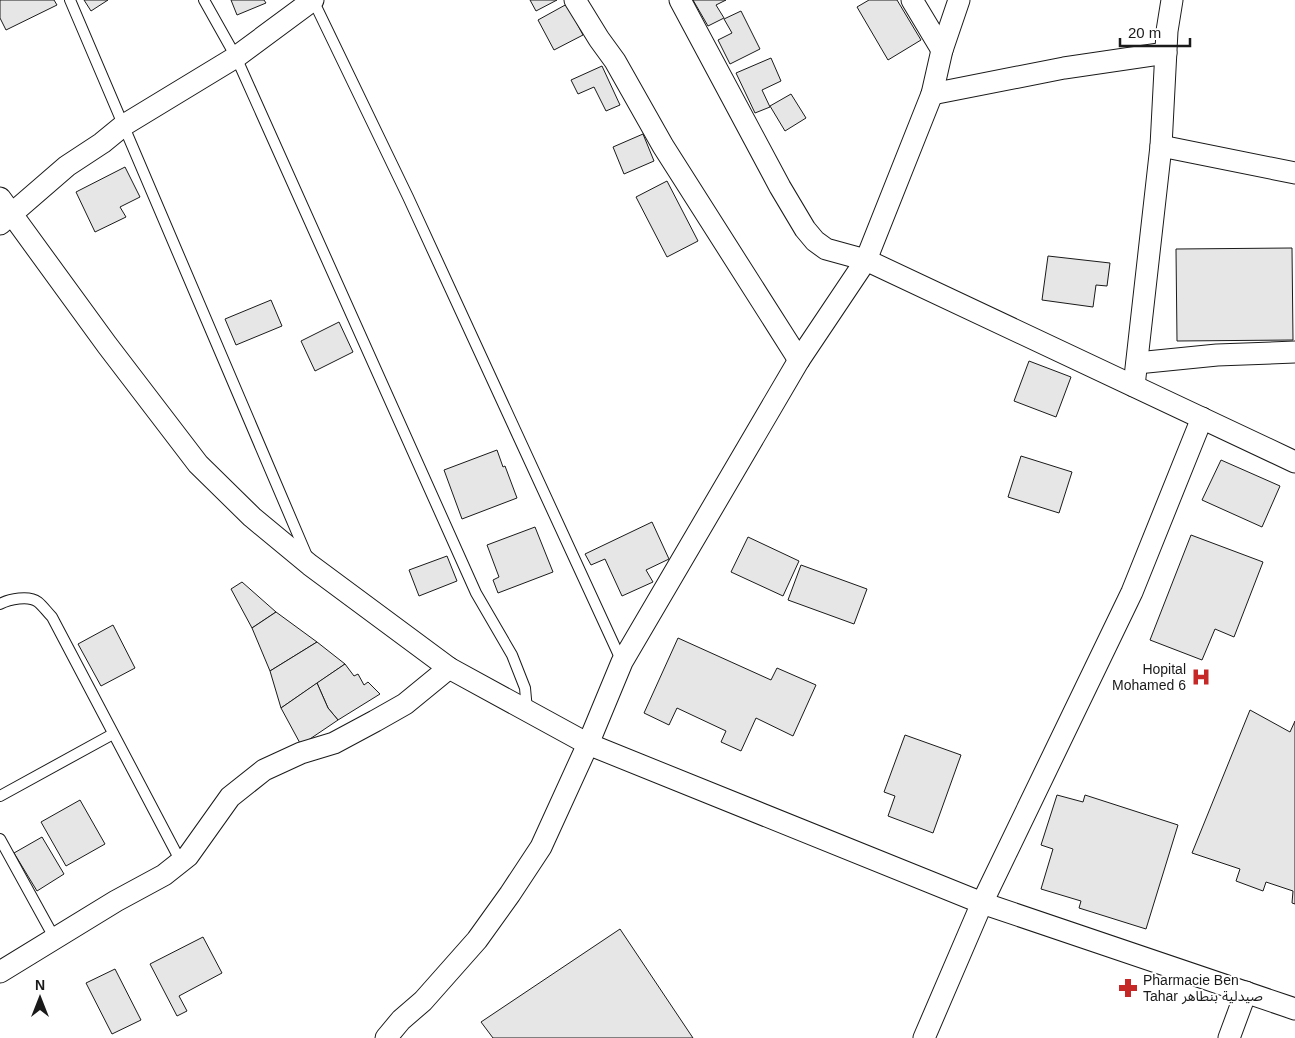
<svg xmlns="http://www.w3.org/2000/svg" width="1295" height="1038" viewBox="0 0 1295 1038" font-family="Arial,'Noto Sans Arabic',sans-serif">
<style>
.building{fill:#e6e6e6;stroke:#1a1a1a}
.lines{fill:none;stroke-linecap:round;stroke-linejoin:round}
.lane-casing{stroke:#1a1a1a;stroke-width:12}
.street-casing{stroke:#1a1a1a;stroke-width:23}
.lane{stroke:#fff;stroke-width:10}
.street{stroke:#fff;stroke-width:21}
.labels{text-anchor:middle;stroke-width:4;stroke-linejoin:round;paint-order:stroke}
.poi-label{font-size:14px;fill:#1a1a1a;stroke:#fff;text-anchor:end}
</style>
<rect width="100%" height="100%" fill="#fff"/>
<g class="building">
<polygon points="0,0 54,0 57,5 6,30 0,18"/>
<polygon points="84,0 108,0 91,11"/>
<polygon points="231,0 264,0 266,3 237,15"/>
<polygon points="530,0 557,0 536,11"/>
<polygon points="693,0 726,0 716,5 724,18 708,26"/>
<polygon points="869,0 897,0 921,40 888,60 857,7"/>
<polygon points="567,4 583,35 554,50 538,20"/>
<polygon points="741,11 760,49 730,64 718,40 732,33 724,19"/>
<polygon points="771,58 781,81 762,90 770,107 755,113 736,73"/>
<polygon points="602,66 620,105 606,111 594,87 578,94 571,80"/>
<polygon points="791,94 806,118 785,131 770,106"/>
<polygon points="643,134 654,161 624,174 613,147"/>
<polygon points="125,167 140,197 120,207 126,217 95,232 76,192"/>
<polygon points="667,181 698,241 667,257 636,197"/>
<polygon points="1292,248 1293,340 1177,341 1176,249"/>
<polygon points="1048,256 1110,263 1107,286 1096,285 1093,307 1042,300"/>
<polygon points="271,300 282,326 236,345 225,319"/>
<polygon points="339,322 353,352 315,371 301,341"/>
<polygon points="1029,361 1071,377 1056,417 1014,401"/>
<polygon points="497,450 503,467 505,466 517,498 462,519 444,470"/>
<polygon points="1021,456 1072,472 1059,513 1008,497"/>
<polygon points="1221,460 1280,486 1262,527 1202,500"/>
<polygon points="652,522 669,559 646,570 653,582 622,596 605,559 591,565 585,554"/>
<polygon points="535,527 553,572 498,593 493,580 499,577 487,545"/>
<polygon points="1191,535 1263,562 1234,637 1215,629 1202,660 1150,640"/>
<polygon points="748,537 799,561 783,596 731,572"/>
<polygon points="447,556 457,581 419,596 409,570"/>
<polygon points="801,565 867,589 854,624 788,600"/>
<polygon points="242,582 276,612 252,628 231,589"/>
<polygon points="276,612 317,642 270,671 252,628"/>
<polygon points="113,625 135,668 101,686 78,644"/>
<polygon points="678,638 771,680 777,668 816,685 793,736 756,718 741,751 721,742 726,731 677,708 669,725 644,713"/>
<polygon points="317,642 345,664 281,708 270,671"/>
<polygon points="345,664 354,676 358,674 364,685 368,682 380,694 338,720 328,708 317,683"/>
<polygon points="317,683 328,708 338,720 301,745 281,708"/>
<polygon points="1250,710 1290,732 1295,721 1295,904 1292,903 1293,891 1266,882 1263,891 1236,881 1240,869 1192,853"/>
<polygon points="905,735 961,755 933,833 888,816 895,796 884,792"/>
<polygon points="1057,795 1083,802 1085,795 1178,825 1146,929 1079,908 1081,901 1041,889 1053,849 1041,845"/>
<polygon points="80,800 105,844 66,866 41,822"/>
<polygon points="42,837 64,874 37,891 14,853"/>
<polygon points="620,929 693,1038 493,1038 481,1022"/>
<polygon points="203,937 222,973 179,996 187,1011 177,1016 150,964"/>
<polygon points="115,969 141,1020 112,1034 86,983"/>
</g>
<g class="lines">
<g class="lane-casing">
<g id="lane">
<polyline points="70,0 307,556"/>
<polyline points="204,0 236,57 476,593 512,655 525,688 527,710"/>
<polyline points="313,0 408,197 622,662"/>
<path d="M0 604C9 599 29 595 38 602 43 606 47 612 52 617L181 862"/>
<polyline points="0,796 113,734"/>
<polyline points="0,839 55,939"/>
</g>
</g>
<g class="street-casing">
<g id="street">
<polyline points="575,0 599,39 615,61 663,146 799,360"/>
<polyline points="680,0 780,187 805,229 815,241 826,249 866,260 1295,462"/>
<polyline points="912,0 942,50"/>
<polyline points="932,94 1064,68 1166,53"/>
<polyline points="1161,146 1295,173"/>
<polyline points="0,198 107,345 198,464 252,517 310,565 449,668 588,744 982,903 1295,1009"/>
<polyline points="0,224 67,166 102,143 124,125 236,57 313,0"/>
<polyline points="1137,363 1217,355 1295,352"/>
<polyline points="1134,386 1161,146 1167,31 1172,0"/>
<polyline points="0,972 116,901 164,875 188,856 230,797 264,770 301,753 334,743 375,721 405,704 449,668"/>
<polyline points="386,1038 401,1020 423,1001 477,940 510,894 541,847 588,744 622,662 799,360 866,260 932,94 942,50 959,0"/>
<polyline points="924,1038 982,903 1132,592 1202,418"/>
<polyline points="1229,1038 1246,992"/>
</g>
</g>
<use href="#lane" class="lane"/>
<use href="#street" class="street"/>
</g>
<defs>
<g id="hospital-bare" transform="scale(1.5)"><path d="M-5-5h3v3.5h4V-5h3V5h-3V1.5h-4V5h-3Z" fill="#c62828" stroke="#fff" stroke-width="2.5" paint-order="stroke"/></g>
<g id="pharmacy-bare" transform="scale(1.5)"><path d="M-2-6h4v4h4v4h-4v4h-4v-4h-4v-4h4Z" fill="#c62828" stroke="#fff" stroke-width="2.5" paint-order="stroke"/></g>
</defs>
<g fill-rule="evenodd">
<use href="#hospital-bare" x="1201" y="677"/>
<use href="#pharmacy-bare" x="1128" y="988"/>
</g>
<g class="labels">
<g class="poi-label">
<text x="1186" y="674">Hopital<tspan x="1186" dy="16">Mohamed 6</tspan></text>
<text x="1143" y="985" text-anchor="start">Pharmacie Ben<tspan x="1143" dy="16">Tahar صيدلية بنطاهر</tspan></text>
</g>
</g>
<g transform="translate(40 998)" stroke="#ffffff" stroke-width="4" paint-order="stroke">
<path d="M0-4L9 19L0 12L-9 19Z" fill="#1a1a1a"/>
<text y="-8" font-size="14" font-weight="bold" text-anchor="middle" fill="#1a1a1a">N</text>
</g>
<path d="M1120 38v8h70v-8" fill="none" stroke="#1a1a1a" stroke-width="2.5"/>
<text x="1128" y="38" font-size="15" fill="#1a1a1a" stroke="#ffffff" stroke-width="4" paint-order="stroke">20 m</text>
</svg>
